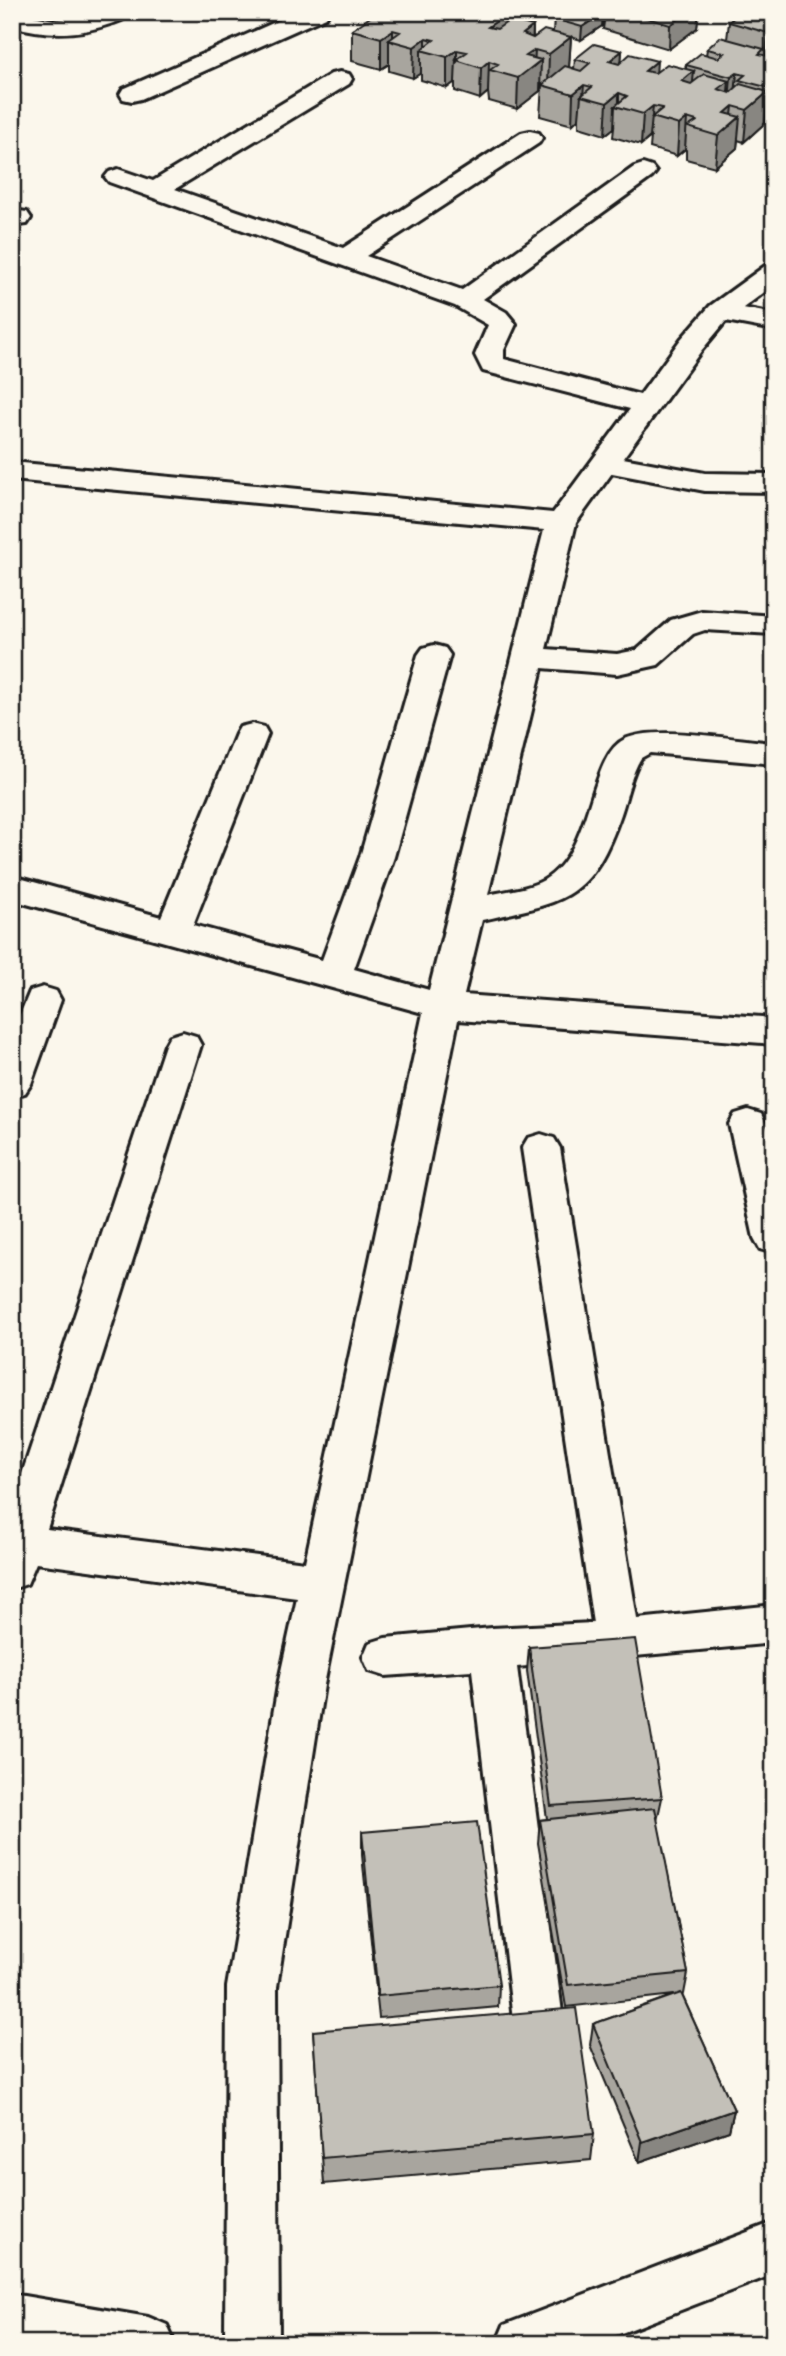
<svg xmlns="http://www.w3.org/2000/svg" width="786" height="2356" viewBox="0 0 786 2356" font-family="'Indie Flower',sans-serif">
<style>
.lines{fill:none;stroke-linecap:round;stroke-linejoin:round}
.minor-casing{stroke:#1c1c1c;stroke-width:6}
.major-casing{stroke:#1c1c1c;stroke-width:6}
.minor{fill:#fbf7ec;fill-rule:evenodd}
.major{fill:#fbf7ec;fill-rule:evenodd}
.wall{fill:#a8a59e;stroke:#1c1c1c;stroke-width:2}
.shaded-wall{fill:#888681;stroke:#1c1c1c;stroke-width:2}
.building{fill:#c3c0b8;stroke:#1c1c1c;stroke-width:2}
</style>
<rect width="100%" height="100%" fill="#fbf7ec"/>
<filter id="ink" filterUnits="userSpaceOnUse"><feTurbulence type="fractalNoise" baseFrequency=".0143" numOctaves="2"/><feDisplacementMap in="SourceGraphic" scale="14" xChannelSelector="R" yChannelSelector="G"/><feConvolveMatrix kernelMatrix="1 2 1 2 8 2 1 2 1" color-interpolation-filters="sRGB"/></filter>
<g filter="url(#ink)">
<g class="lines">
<g class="minor-casing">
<g id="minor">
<path d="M12 12 54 20 79 18 99 12H131C126 20 116 22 107 25 75 36 45 35 12 26Z"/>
<polygon points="298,12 329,12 326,17 141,99 132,101 123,99 120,94 123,89"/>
<path d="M340 72 349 74 352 79 349 84 175 189 343 248 521 133 530 131 539 133 542 138 539 143 366 256 462 290 634 167 643 164 652 167 656 172 652 177 483 299 506 312 516 324 504 350V359L640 395 681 339 710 306 765 266 774 264V285L743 308 774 314V330L726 321 701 351 623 458 705 473 774 474V492L705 491 612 473 576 523 546 649 617 654 637 650 671 620 702 611 774 616V634L705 630 693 634 658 665 617 674 542 668 488 895C506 891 528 889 544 880 594 851 588 756 625 739 657 725 736 740 774 743V764L650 753 641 758C631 773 627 797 621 814 590 902 565 901 482 920L464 995 774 1018V1044L458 1020 324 1685 277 1987 279 2344H225L227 1987 278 1685 297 1598 36 1563 27 1584 12 1589V1504L165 1045 170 1036 183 1032 196 1036 201 1045 47 1529 305 1562 423 1013 12 900V876L161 917 236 734 240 727 252 724 264 727 268 734 193 925 322 960 360 857 418 655 423 648 434 645 445 648 450 655 394 857 354 969 429 990 544 530 12 480V462L553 513 630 409 483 371 475 355 488 325 455 306 109 182 105 177 109 172 118 169 153 181 331 74Z"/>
<polygon points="12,210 27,212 31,218 27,224 12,226"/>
<polygon points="43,987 56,991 61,1000 31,1084 25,1093 12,1097 12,1034 30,991"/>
<path d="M748 1110 761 1114C782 1151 774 1211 774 1253L760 1249 754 1238 729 1124 735 1114Z"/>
<polygon points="541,1134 554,1138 560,1148 637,1619 774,1605 774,1643 517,1667 564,2028 557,2045 539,2052 521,2045 514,2028 472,1670 385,1676 369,1671 363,1657 369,1643 385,1638 492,1628 593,1623 522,1148 528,1138"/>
<polygon points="12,2294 148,2317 167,2325 175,2344 12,2344"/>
</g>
</g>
<g class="major-casing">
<polygon id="major" points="774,2222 774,2274 593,2344 496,2344 504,2325"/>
</g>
<use href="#minor" class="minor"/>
<use href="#major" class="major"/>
</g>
<g class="wall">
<polygon points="386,12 540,12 527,19 522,17 522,21 519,23 533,26 533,37 553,32 554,19 563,12 699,12 697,28 669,49 603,29 604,22 602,22 602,26 581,40 571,37 569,67 574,69 575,59 622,51 621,62 656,73 686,69 686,65 706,55 707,49 727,39 729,22 740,12 774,12 774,114 766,112 765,123 744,142 738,140 737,148 715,167 686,159 686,150 685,149 677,156 650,148 651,137 641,145 613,137 614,128 605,135 579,127 579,118 572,125 540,116 542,85 543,84 540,83 540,91 517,109 489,101 488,92 480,99 455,91 455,82 447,88 421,80 421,73 413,78 389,71 389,64 381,69 352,61 352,30 386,15"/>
<polygon points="529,1647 662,1798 657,1821 688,1973 684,1994 682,1995 734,2110 729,2131 639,2162 590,2045 593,2024 674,1995 566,2007 538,1843 540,1820 547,1819 527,1671"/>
<polygon points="362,1832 499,1985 498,2007 379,2018 362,1855"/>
<polygon points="313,2031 594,2134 591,2160 324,2184"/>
</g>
<g class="shaded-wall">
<polygon points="460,12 470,12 465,38 454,17"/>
<polygon points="498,12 522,12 522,21 500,32 488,27 498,20"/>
<polygon points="527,12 540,12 527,19"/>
<polygon points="689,12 699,12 697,28 669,49 670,25"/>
<polygon points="603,13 602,26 581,40 582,27"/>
<polygon points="533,26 532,52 535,50 534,66 541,60 540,91 517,109 518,78 523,34"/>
<polygon points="774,28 772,57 765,63 768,33"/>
<polygon points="393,30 393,42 389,40 389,64 381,69 381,38"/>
<polygon points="571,37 569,67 548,85 549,54"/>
<polygon points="426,38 426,51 421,50 421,73 413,78 414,47"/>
<polygon points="457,50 457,61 456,60 455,82 447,88 447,57"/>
<polygon points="622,51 620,82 609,61"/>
<polygon points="489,61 488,92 480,99 481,68"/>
<polygon points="657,61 655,92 645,71"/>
<polygon points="694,71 691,102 682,81"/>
<polygon points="737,73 735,96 729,101 731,77"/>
<polygon points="729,81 726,112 718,89"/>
<polygon points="584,85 583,96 581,96 579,118 572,125 573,94"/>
<polygon points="768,92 765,123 744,142 747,110"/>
<polygon points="619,93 619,106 615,106 614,128 605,135 607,103"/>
<polygon points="653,106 650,137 641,145 643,114"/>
<polygon points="733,106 731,125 740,117 737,148 715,167 718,136 725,113"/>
<polygon points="687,118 685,149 677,156 679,125"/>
<polygon points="734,2110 729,2131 639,2162 642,2142"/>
</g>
<g class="building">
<polygon points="377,12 391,16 397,12 460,12 454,17 463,19 473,12 482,12 501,18 488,27 497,29 510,20 533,26 523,34 533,38 544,30 571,37 549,54 535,50 526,56 541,60 518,78 490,70 498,64 489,61 481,68 456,60 467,52 457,50 447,57 421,50 434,40 426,38 414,47 389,40 400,32 393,30 381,38 352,30"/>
<polygon points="563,12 600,12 603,13 582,27 554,19"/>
<polygon points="627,12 689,12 670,25"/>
<polygon points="740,12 765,13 774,12 774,28 768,33 729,22"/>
<polygon points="720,37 764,49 759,54 768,56 774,52 774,89 739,80 745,75 737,73 731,77 686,65 701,53 718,58 724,53 707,49"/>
<polygon points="594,44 622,51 609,61 619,64 630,54 657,61 645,71 655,73 667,64 694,71 682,81 691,84 704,74 729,81 718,89 730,93 740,84 768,92 747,110 733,106 725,113 740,117 718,136 688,127 697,121 687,118 679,125 652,117 663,108 653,106 643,114 615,106 627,96 619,93 607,103 581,96 592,87 584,85 573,94 542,85 565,66 581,71 590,63 575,59"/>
<polygon points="635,1639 662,1798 551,1806 529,1647"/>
<polygon points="655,1808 688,1973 568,1985 540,1820"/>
<polygon points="477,1822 499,1985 378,1996 362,1832"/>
<polygon points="681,1993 734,2110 642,2142 593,2024"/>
<polygon points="576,2008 594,2134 322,2158 313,2031"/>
</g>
</g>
<rect width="786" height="2356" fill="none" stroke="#fbf7ec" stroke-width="42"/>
<rect x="21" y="21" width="744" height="2314" fill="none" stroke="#1c1c1c" stroke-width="2.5" filter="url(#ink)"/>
</svg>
